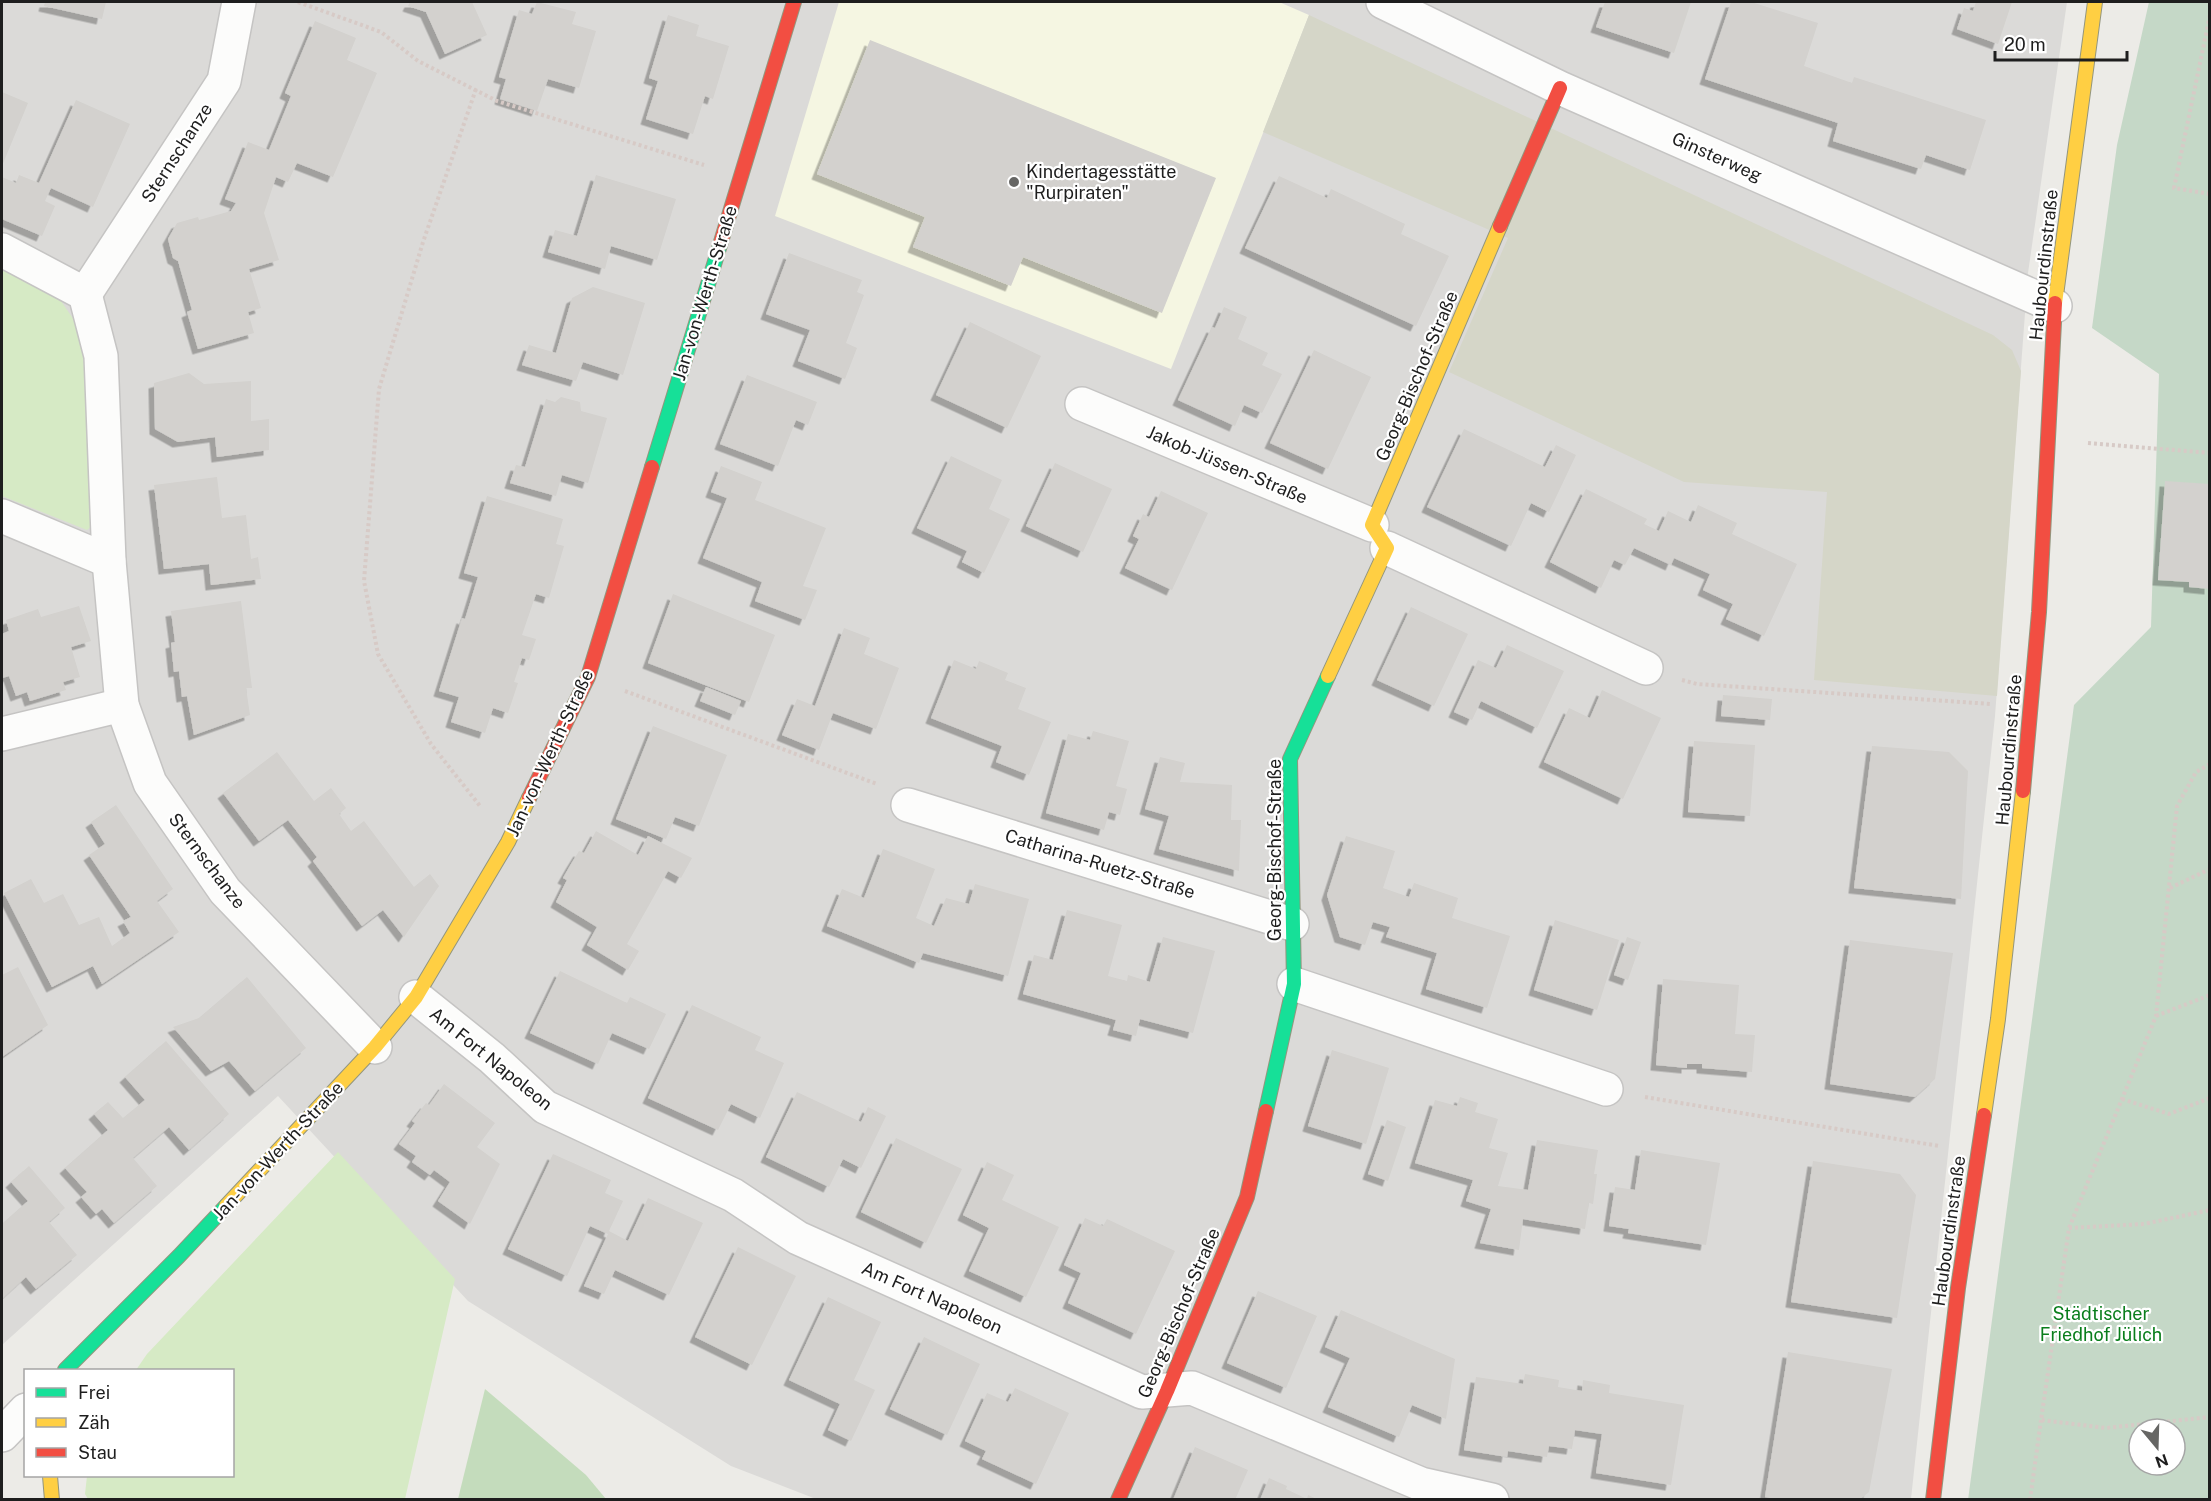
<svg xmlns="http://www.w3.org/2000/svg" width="2211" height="1501" viewBox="0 0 2211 1501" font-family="'Public Sans',sans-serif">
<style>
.residential{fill:#dbdad8}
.education{fill:#f5f6e2}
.construction{fill:#d5d6c8}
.grass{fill:#d6eac5}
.forest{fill:#c4dcbc}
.cemetery{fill:#c5d8c7;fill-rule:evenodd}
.building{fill:#d3d1ce;filter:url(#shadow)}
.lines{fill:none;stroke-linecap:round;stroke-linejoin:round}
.street-casing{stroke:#c5c4c3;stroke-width:36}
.fast-casing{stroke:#93967e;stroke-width:16}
.slow-casing{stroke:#93967e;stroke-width:16}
.jam-casing{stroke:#93967e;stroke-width:16}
.path{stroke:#d7cac6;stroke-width:4;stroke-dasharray:3 3;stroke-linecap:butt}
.street{stroke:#fcfcfb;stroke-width:33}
.fast{stroke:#16e098;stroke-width:14}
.slow{stroke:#ffcf43;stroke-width:14}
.jam{stroke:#f24e42;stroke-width:14}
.poi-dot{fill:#666664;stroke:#fff;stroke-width:2}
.labels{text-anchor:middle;stroke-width:4.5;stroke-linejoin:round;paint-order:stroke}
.street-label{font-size:18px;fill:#1e1e1e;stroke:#fff}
.poi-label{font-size:18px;fill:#1e1e1e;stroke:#fff;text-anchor:start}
.park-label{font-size:18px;fill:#0a7e1c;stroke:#fff}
</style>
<defs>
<filter id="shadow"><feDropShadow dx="-5.5" dy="5.5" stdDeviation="0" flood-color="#0004"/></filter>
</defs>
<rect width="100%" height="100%" fill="#ecebe7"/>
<polygon class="residential" points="2,2 2067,2 2028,273 1995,716 1911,1499 816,1499 731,1466 468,1301 278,1096 2,1345"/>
<polygon class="education" points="839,2 1279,2 1309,15 1171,369 775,216"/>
<polygon class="construction" points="1309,15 1993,335 2012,350 2021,371 1997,696 1814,680 1827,492 1684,482 1449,372 1508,238 1263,132"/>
<g class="grass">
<polygon points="2,269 43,288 61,301 81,330 88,360 92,526 87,530 2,496"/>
<polygon points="338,1152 455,1279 405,1499 88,1499 85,1494 87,1476 232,1476 232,1370 136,1370 147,1354"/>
</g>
<polygon class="forest" points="485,1389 586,1475 606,1499 458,1499"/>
<path class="cemetery" d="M2149 2H2209V1499L1968 1500 2074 705 2151 627 2159 374 2092 328 2117 145ZM2139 1429H2175V1465H2139Z"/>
<g class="building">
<polygon points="45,2 106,2 102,19 44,6"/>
<polygon points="410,2 472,2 487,35 445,54 426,12 408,6"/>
<polygon points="537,2 576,12 572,24 596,31 579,88 548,79 537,111 500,99 506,79 499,77 519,10 532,14"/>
<polygon points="1605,2 1691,2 1674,53 1596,27"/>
<polygon points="1731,2 1751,2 1818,23 1804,66 1852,83 1854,77 1986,120 1970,170 1926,155 1921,169 1833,141 1838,123 1705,79"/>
<polygon points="1976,2 2012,2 1998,44 1957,29 1964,8 1973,11"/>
<polygon points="668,15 699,25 696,36 729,46 713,99 705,96 693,134 646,119 658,81 649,78"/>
<polygon points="315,21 356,38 347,60 377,73 333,177 297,163 288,182 276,177 264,213 279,260 249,269 261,308 248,312 254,333 198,349 187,312 192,310 178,261 173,258 168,239 177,223 198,217 199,220 231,211 236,203 225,199 248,142 269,150 291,96 285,93"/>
<polygon points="870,40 1216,178 1162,313 1023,257 1011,286 913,247 925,217 817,174"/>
<polygon points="2,92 28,103 2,166"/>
<polygon points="76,100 130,124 93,207 51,188 45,201 55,206 42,236 2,219 2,177 16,183 19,175 39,183"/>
<polygon points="596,175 676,199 657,260 611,246 605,269 548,252 555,230 577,236"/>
<polygon points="1279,176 1327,198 1331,189 1405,224 1401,234 1449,256 1416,326 1245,248"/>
<polygon points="789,253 862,280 857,292 864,295 846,343 857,348 845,379 798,361 810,330 766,314"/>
<polygon points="593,287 645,303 623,375 583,362 576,381 522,365 529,345 556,353 572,298"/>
<polygon points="1224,307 1247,317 1238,339 1268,353 1262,365 1282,374 1262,413 1244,405 1235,426 1178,400 1212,327 1215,328"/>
<polygon points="970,322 1041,356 1007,428 936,395"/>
<polygon points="1314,350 1371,377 1328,469 1270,443"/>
<polygon points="189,373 204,384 251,381 251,421 269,419 269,450 217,457 215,437 178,442 155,429 154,383"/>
<polygon points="747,375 817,402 808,425 796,420 778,466 720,444"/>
<polygon points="561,397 580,402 581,411 607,418 588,483 562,475 556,496 510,483 516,465 525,467 546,399 555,402"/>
<polygon points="1464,429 1545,467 1556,445 1576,455 1549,512 1531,503 1511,546 1427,507"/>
<polygon points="951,456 1002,480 989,509 1010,519 984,573 962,562 967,551 917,528"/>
<polygon points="1055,463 1112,489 1083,552 1026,526"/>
<polygon points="721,466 762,482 755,500 826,528 803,586 817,590 805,620 755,601 762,582 703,558 727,498 711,492"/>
<polygon points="217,477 222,518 246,515 251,559 258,557 261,579 211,585 209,564 164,569 154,485"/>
<polygon points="2165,481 2210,484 2210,589 2189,587 2189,582 2158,580"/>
<polygon points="1586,489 1647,519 1644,524 1659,531 1668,511 1691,522 1698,505 1737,523 1732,534 1797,564 1764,636 1726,619 1733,604 1703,590 1710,574 1674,558 1671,565 1634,548 1625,565 1614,560 1601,588 1550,562"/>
<polygon points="1161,491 1208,513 1172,590 1125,568 1139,539 1133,536 1143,514 1149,517"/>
<polygon points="487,496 563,519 556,544 564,546 549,598 536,594 522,635 536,639 529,660 522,658 514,682 518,683 508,713 493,708 485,733 451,722 459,697 439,691 462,618 465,619 478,577 464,573"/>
<polygon points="673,594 775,635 749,702 648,663"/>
<polygon points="241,601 252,688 246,688 250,715 194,735 187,696 182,697 179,671 174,672 171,643 175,642 171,611"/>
<polygon points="79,606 91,641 71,647 80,677 63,682 66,690 30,701 27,692 16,696 9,676 2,678 2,634 9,631 6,620 38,609 41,617"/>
<polygon points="1411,607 1468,634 1434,706 1377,680"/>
<polygon points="844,628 870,638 864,654 899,668 876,729 833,713 819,750 782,735 797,699 815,706"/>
<polygon points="1507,645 1564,671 1537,728 1481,701 1472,720 1454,712 1478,660 1496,668"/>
<polygon points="954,660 976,669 979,661 1008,673 1005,680 1026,688 1018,709 1051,722 1029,775 996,762 1002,746 931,718"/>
<polygon points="706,687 741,701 735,715 700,701"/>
<polygon points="1602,690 1661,718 1623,799 1544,762 1569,708 1590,718"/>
<polygon points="1723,695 1772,699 1770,720 1721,716"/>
<polygon points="653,726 727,755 699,826 675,817 666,839 616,819"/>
<polygon points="1093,731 1129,741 1116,786 1127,789 1120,815 1109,812 1104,830 1046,813 1068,734 1090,740"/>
<polygon points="1694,741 1755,745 1750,816 1688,812"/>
<polygon points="1872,746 1949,752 1968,771 1961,899 1854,888"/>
<polygon points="277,752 314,801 331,788 346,808 339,814 351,831 364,821 414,887 430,874 439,886 404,937 383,910 362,926 316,865 313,861 317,857 288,820 259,841 223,793"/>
<polygon points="1160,757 1185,763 1180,782 1232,785 1231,820 1241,820 1239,871 1159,849 1169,816 1145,809"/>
<polygon points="116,805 173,889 157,901 179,932 102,984 93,966 52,987 4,893 31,879 44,903 63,894 79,925 99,917 112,946 130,933 123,921 131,917 89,855 105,844 91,822"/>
<polygon points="596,831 638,855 648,836 692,858 681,878 668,871 648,907 627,944 639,951 628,970 587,945 597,927 556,902 567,880 563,878 571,864 579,851 584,853"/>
<polygon points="1346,836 1395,851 1383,888 1409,897 1414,883 1458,898 1452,918 1510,936 1487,1008 1426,989 1437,953 1386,937 1390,927 1373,922 1365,945 1340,937 1327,895"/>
<polygon points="883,849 935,869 916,918 934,926 946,898 969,904 975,884 1029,899 1008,976 923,953 919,963 827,926 842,889 864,898"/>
<polygon points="1067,910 1122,925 1108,976 1127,981 1128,975 1150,982 1163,937 1215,951 1193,1033 1140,1019 1136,1036 1113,1030 1116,1020 1023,994 1034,955 1053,960"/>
<polygon points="1555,920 1619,940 1597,1010 1534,990"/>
<polygon points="1627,937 1641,942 1628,980 1614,975"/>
<polygon points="1850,940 1953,953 1935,1079 1915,1097 1830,1084"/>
<polygon points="18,967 48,1025 2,1057 2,975"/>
<polygon points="560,971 627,1003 630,997 666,1014 649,1049 612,1033 598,1064 530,1033"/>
<polygon points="247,977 306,1048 255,1091 229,1061 211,1071 173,1027 199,1018"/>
<polygon points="1663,979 1739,985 1735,1034 1755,1035 1752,1072 1702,1068 1702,1064 1687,1064 1687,1068 1656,1065"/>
<polygon points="692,1005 761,1037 755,1050 784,1063 760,1118 731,1104 718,1130 648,1098"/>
<polygon points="166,1041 229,1114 189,1150 169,1127 133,1158 157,1186 114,1223 102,1209 96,1214 81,1197 87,1192 65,1168 108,1130 94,1114 108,1102 123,1118 145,1100 125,1077"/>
<polygon points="1332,1050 1389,1068 1366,1144 1308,1126"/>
<polygon points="444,1084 495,1123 477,1147 500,1164 470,1224 438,1201 450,1182 434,1170 430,1175 412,1162 416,1156 399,1144 415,1123 412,1121 426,1103 429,1105"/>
<polygon points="797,1092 861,1122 868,1107 886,1116 861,1168 843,1159 829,1187 766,1157"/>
<polygon points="1460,1097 1478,1103 1475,1112 1498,1119 1489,1148 1508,1153 1498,1186 1528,1190 1537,1140 1598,1150 1594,1174 1597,1174 1593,1204 1589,1203 1585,1229 1523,1219 1519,1250 1480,1243 1491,1209 1466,1201 1473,1180 1415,1163 1435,1100 1457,1106"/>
<polygon points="1387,1120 1406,1127 1388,1181 1368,1174"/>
<polygon points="896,1138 962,1169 926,1243 861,1212"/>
<polygon points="1641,1150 1720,1163 1706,1245 1628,1233 1629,1229 1609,1226 1615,1187 1635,1190"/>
<polygon points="553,1154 611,1180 605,1193 623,1201 609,1231 628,1241 648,1198 703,1223 669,1295 615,1270 604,1294 584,1286 608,1234 590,1226 567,1276 508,1249"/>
<polygon points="1813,1161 1900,1174 1916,1195 1897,1318 1791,1302"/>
<polygon points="987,1162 1014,1175 1002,1200 1059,1227 1026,1297 969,1271 989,1228 963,1215"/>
<polygon points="29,1166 65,1208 49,1222 77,1255 36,1289 26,1277 2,1299 2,1224 28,1201 11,1182"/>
<polygon points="1085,1218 1103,1226 1107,1219 1175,1251 1136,1334 1068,1303 1081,1273 1064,1265"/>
<polygon points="738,1247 796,1276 752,1365 695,1337"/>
<polygon points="1258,1291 1317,1316 1286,1388 1227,1363"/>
<polygon points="828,1297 881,1322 854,1380 875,1390 851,1441 828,1430 840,1404 789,1380"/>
<polygon points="1341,1310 1455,1359 1446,1419 1412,1405 1399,1437 1328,1407 1350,1358 1325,1347"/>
<polygon points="924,1337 980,1364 947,1435 890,1409"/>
<polygon points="1788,1352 1892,1369 1869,1492 1859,1500 1780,1500 1765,1497"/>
<polygon points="1525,1374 1559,1380 1558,1387 1582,1391 1583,1380 1610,1385 1609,1393 1684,1405 1671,1485 1596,1473 1602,1434 1575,1430 1572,1449 1549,1446 1547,1457 1508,1451 1507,1457 1464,1450 1476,1377 1523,1384"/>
<polygon points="1015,1388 1069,1413 1036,1484 982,1459 986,1451 965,1441 987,1393 1008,1402"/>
<polygon points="1195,1447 1248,1470 1235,1500 1173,1500"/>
<polygon points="1269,1478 1287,1486 1286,1489 1307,1499 1308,1495 1319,1500 1260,1500"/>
</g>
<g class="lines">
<g class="street-casing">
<g id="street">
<polyline points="1383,2 1560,88 2055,306"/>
<polyline points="2,250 85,294 101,356 109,561 122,705 150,783 225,891 375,1047"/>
<polyline points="85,294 224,81 239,2"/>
<polyline points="1082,404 1372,525"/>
<polyline points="2,516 109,561"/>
<polyline points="1387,548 1646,668"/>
<polyline points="2,734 122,705"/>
<polyline points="908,805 1292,924"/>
<polyline points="1294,984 1606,1089"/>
<polyline points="416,997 492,1058 545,1107 733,1195 798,1238 1142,1392 1192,1388 1421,1484 1492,1500"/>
<polyline points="2,1435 26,1410"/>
</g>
</g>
<g class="fast-casing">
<g id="fast">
<polyline points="652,467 720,245"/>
<polyline points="1266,1111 1294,984 1290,759 1328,676"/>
<polyline points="65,1370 179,1256 226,1206"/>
</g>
</g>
<g class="slow-casing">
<g id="slow">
<polyline points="2055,303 2095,2"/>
<polyline points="1328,676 1387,548 1372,525 1500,226"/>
<polyline points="1984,1115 1998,1019 2023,791"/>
<polyline points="226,1206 375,1047 416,997 508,842 529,798"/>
<polyline points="50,1476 52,1500"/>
</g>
</g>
<g class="jam-casing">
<g id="jam">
<polyline points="1500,226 1560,88"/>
<polyline points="720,245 794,2"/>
<polyline points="2023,791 2039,612 2055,303"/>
<polyline points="529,798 588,677 652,467"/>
<polyline points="1118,1500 1167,1391 1247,1197 1266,1111"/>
<polyline points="1933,1500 1958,1288 1984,1115"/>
</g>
</g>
<g class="path">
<polyline points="298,2 381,32 418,61 497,101 704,165"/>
<polyline points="2210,15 2174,188 2210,194"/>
<polyline points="476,89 423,242 379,389 364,581 378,654 431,744 480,806"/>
<polyline points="2088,443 2210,453"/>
<polyline points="1682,680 1697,684 1991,704"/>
<polyline points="625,691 877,784"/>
<polyline points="2210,764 2196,772 2177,806 2156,1016 2069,1228 2041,1420 2106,1428 2210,1417"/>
<polyline points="2170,888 2210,869"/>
<polyline points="2156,1016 2210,995"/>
<polyline points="1645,1097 1939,1146"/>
<polyline points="2122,1099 2169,1114 2210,1098"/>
<polyline points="2069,1228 2144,1224 2210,1210"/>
<polyline points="2030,1500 2041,1420"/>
</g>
<use href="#street" class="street"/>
<use href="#fast" class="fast"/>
<use href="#slow" class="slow"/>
<use href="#jam" class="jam"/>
</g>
<circle class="poi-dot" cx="1014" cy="182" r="6"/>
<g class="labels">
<g class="street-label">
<text transform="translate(177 153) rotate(-57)" y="6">Sternschanze</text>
<text transform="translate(1717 157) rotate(24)" y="6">Ginsterweg</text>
<text transform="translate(2044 265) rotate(-84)" y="6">Haubourdinstraße</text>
<text transform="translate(705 293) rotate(-73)" y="6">Jan-von-Werth-Straße</text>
<text transform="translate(1417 376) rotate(-67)" y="6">Georg-Bischof-Straße</text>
<text transform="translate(1227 465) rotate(23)" y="6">Jakob-Jüssen-Straße</text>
<text transform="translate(2009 750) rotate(-85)" y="6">Haubourdinstraße</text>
<text transform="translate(550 753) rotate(-65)" y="6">Jan-von-Werth-Straße</text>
<text transform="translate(1275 850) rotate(-90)" y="6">Georg-Bischof-Straße</text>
<text transform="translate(207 861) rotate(53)" y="6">Sternschanze</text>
<text transform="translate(1100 864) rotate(17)" y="6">Catharina-Ruetz-Straße</text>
<text transform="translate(491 1059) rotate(39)" y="6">Am Fort Napoleon</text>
<text transform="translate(278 1151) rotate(-47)" y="6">Jan-von-Werth-Straße</text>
<text transform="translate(1949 1231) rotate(-82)" y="6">Haubourdinstraße</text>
<text transform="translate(932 1298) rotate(24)" y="6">Am Fort Napoleon</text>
<text transform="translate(1179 1313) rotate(-67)" y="6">Georg-Bischof-Straße</text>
</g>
<g class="poi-label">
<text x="1026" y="178">Kindertagesstätte<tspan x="1026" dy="21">"Rurpiraten"</tspan></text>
</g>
<g class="park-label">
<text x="2101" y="1320">Städtischer<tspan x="2101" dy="21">Friedhof Jülich</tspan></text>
</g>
</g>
<rect width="2211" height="1501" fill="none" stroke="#1e1e1e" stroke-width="6"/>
<rect x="24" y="1369" width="210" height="108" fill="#ffffff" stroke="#a5a5a5" stroke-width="1.5"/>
<rect x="36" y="1388" width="30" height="9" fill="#16e098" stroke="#a5a5a5" stroke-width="1.5"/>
<text x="78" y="1399" font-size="18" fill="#1e1e1e">Frei</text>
<rect x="36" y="1418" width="30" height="9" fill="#ffcf43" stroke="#a5a5a5" stroke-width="1.5"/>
<text x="78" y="1429" font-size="18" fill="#1e1e1e">Zäh</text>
<rect x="36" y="1448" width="30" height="9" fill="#f24e42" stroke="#a5a5a5" stroke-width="1.5"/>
<text x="78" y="1459" font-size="18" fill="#1e1e1e">Stau</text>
<g transform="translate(2157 1447) rotate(161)"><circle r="28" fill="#ffffff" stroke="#a5a5a5" stroke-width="1.5"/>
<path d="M0-4.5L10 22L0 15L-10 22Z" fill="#666664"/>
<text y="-9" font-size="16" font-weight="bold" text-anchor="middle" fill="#1e1e1e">N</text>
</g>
<path d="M1995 51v9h132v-9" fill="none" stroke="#1e1e1e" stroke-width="3"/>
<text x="2004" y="51" font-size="18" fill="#1e1e1e" stroke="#ffffff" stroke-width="4.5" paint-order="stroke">20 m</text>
</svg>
